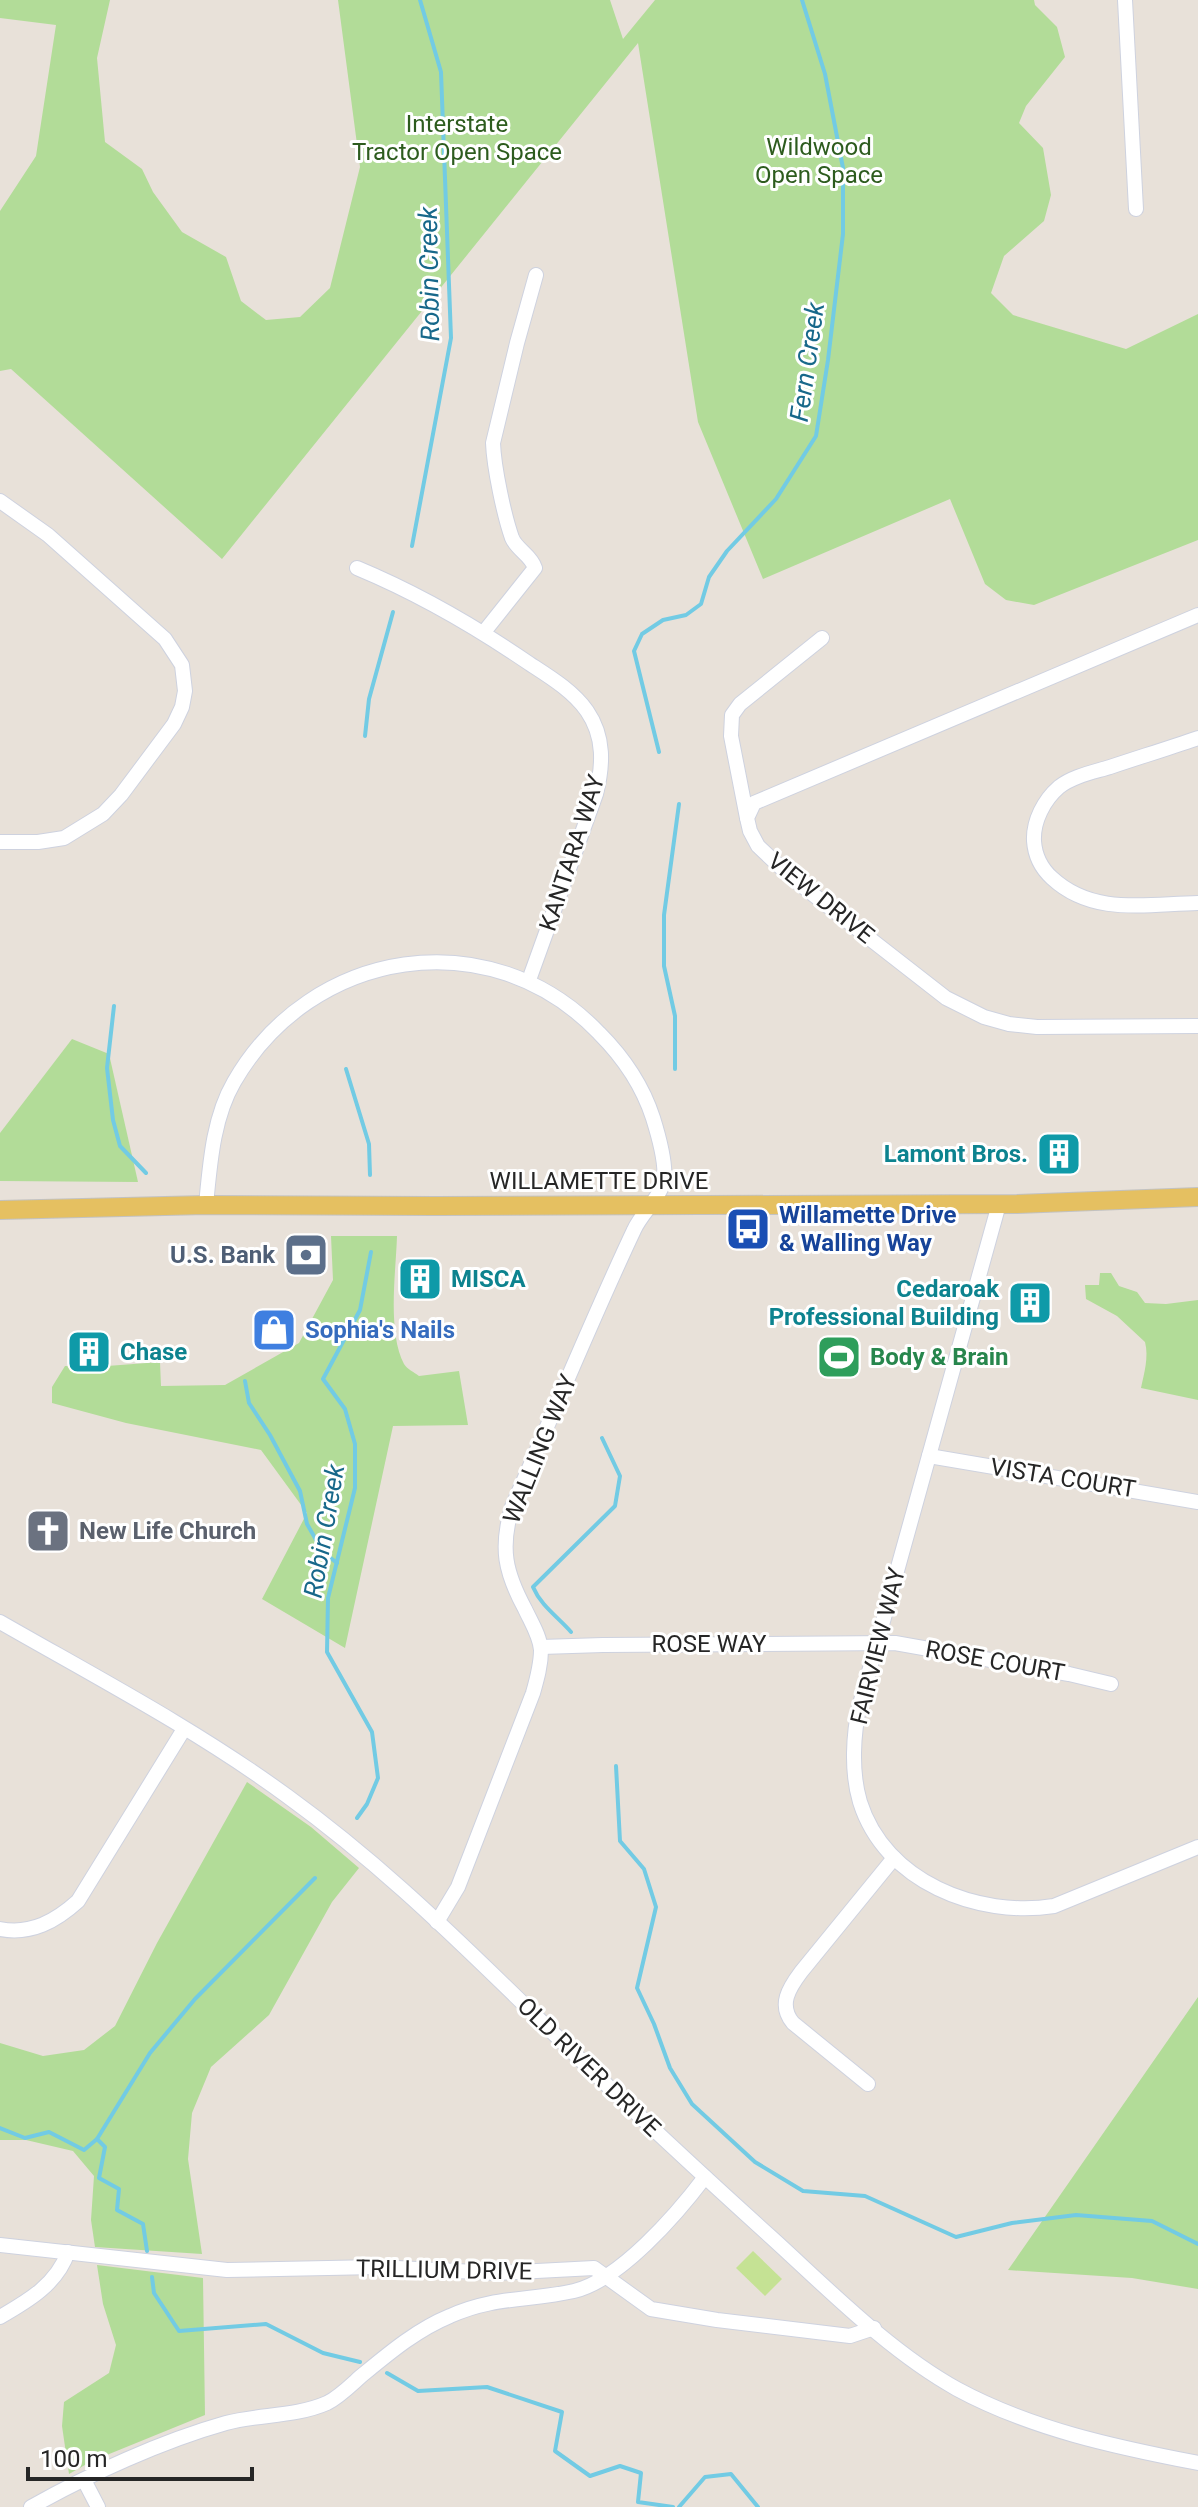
<svg xmlns="http://www.w3.org/2000/svg" width="1198" height="2507" viewBox="0 0 1198 2507" font-family="Roboto,sans-serif">
<style>
.green{fill:#b2dc98}
.pitch{fill:#c5e294}
.lines{fill:none;stroke-linecap:round;stroke-linejoin:round}
.stream{stroke:#72cbe4;stroke-width:4}
.minor-casing{stroke:#ced2df;stroke-width:16}
.major-casing{stroke:#c2c2c2;stroke-width:20}
.minor{stroke:#fff;stroke-width:14}
.major{stroke:#e5c061;stroke-width:18}
.labels{text-anchor:middle;stroke-width:6;stroke-linejoin:round;paint-order:stroke}
.park-label{font-size:24px;fill:#2d5c1e;stroke:#fff}
.street-label{font-size:24px;fill:#262626;stroke:#fff}
.culture-label{font-size:24px;font-weight:bold;fill:#0d838f;stroke:#fff;text-anchor:end}
.transit-label{font-size:24px;font-weight:bold;fill:#164399;stroke:#fff;text-anchor:start}
.service-label{font-size:24px;font-weight:bold;fill:#4e5e75;stroke:#fff;text-anchor:end}
.shop-label{font-size:24px;font-weight:bold;fill:#366cbe;stroke:#fff;text-anchor:start}
.leisure-label{font-size:24px;font-weight:bold;fill:#27864d;stroke:#fff;text-anchor:start}
.worship-label{font-size:24px;font-weight:bold;fill:#5b616d;stroke:#fff;text-anchor:start}
.water-label{font-size:26px;font-style:italic;fill:#17688a;stroke:#fff}
</style>
<rect width="100%" height="100%" fill="#e8e1d9"/>
<g class="green">
<polygon points="0,0 110,0 97,58 105,142 142,169 153,192 182,232 226,257 241,301 266,320 300,317 330,288 360,167 338,0 610,0 623,39 655,0 1034,0 1035,5 1057,27 1065,57 1026,106 1019,123 1043,148 1051,195 1044,221 1004,256 991,293 1013,315 1126,349 1198,314 1198,540 1034,605 1006,600 985,584 950,499 763,579 698,422 638,43 222,559 11,369 0,371 0,211 36,156 56,25 0,18"/>
<polygon points="72,1039 109,1054 138,1182 0,1181 0,1133"/>
<path d="M331 1236H397C396 1271 387 1332 404 1364 407 1369 414 1372 419 1376L459 1371 468 1425 393 1426 345 1648 262 1599 307 1513 261 1450 126 1423 52 1403V1387L65 1366 94 1367 160 1362 161 1386 225 1385 299 1343 333 1280Z"/>
<path d="M1100 1273H1111L1119 1286 1137 1292 1145 1303 1166 1304 1198 1300V1400L1141 1388C1144 1374 1149 1357 1145 1342L1117 1316 1086 1299 1085 1285H1099Z"/>
<polygon points="247,1782 311,1827 359,1868 332,1902 269,2015 211,2067 192,2113 188,2159 202,2254 95,2247 91,2220 94,2176 73,2151 26,2140 0,2140 0,2043 43,2056 84,2050 115,2026 157,1943"/>
<polygon points="1198,1997 1198,2289 1132,2278 1008,2270"/>
<polygon points="97,2265 203,2278 205,2415 92,2461 69,2474 62,2426 64,2402 109,2373 116,2345 103,2304"/>
</g>
<polygon class="pitch" points="753,2251 782,2279 765,2296 736,2268"/>
<g class="lines">
<g class="stream">
<polyline points="412,546 451,338 441,72 420,0"/>
<polyline points="365,736 369,699 393,612"/>
<polyline points="659,752 634,651 642,634 663,620 686,615 701,604 709,577 727,551 776,499 816,436 828,360 843,234 843,168 825,74 802,0"/>
<polyline points="114,1006 107,1068 113,1120 120,1146 146,1173"/>
<polyline points="346,1069 369,1144 370,1175"/>
<polyline points="675,1069 675,1016 664,966 664,915 679,804"/>
<polyline points="245,1381 249,1403 270,1435 300,1491 307,1524 323,1552 337,1563"/>
<path d="M571 1632C558 1617 541 1606 533 1587L615 1506 620 1476 602 1438"/>
<polyline points="616,1766 620,1841 644,1869 656,1907 637,1988 654,2024 670,2068 692,2104 755,2162 803,2191 865,2196 956,2237 1012,2223 1076,2215 1152,2221 1198,2244"/>
<polyline points="357,1818 367,1804 378,1778 372,1732 327,1652 328,1598 355,1488 355,1444 345,1409 323,1379 360,1310 371,1252"/>
<polyline points="0,2128 25,2138 49,2132 84,2150 97,2139 105,2147 99,2178 119,2189 117,2210 143,2224 147,2251"/>
<polyline points="97,2139 150,2053 195,1999 315,1878"/>
<polyline points="152,2277 154,2293 179,2331 266,2324 323,2353 360,2362"/>
<polyline points="387,2373 418,2391 487,2387 562,2412 555,2451 590,2476 620,2466 641,2473 638,2502 673,2507"/>
<polyline points="679,2507 705,2477 731,2474 758,2507"/>
</g>
<g class="minor-casing">
<g id="minor">
<polyline points="1125,0 1136,209"/>
<polyline points="0,501 48,535 165,639 182,665 185,691 182,707 174,724 121,795 103,814 64,838 38,842 0,842"/>
<path d="M357 568C417 593 476 627 530 664 550 677 573 691 587 711 605 737 603 766 596 794L529 980"/>
<polyline points="1198,615 754,803 747,818 750,831 758,846 792,878 946,998 984,1017 1009,1024 1037,1027 1198,1026"/>
<path d="M484 632 535 568C531 555 517 550 512 538 504 515 494 468 493 443L517 343 536 275"/>
<path d="M1198 738C1169 748 1140 757 1110 767 1094 772 1073 776 1059 787 1044 800 1033 821 1034 841 1035 856 1041 868 1052 878 1093 916 1146 904 1198 903"/>
<polyline points="747,818 731,736 732,715 740,704 822,638"/>
<path d="M999 1204 860 1704C853 1734 851 1772 860 1802 885 1882 978 1918 1054 1906L1198 1847"/>
<path d="M206 1205C210 1164 213 1118 234 1082 311 948 490 919 599 1033 624 1058 642 1084 653 1118 658 1134 668 1168 663 1184 658 1200 641 1214 634 1230 591 1321 553 1415 512 1507 500 1548 505 1572 525 1609 531 1622 540 1636 541 1650 541 1665 537 1679 533 1693L458 1887 437 1922"/>
<polyline points="929,1456 1198,1502"/>
<path d="M0 1622C96 1677 197 1730 287 1796 327 1825 366 1857 403 1890 466 1946 525 2006 586 2065 647 2124 709 2181 772 2238 828 2289 890 2352 957 2389 1031 2429 1115 2447 1198 2463"/>
<polyline points="541,1647 603,1645 895,1643 1069,1674 1111,1684"/>
<path d="M0 1929C31 1935 56 1921 78 1901L184 1729"/>
<path d="M868 2084 793 2023C778 2005 789 1988 801 1972L894 1858"/>
<polyline points="0,2245 227,2270 377,2267 496,2273 594,2268 651,2309 717,2320 850,2336 874,2328"/>
<path d="M0 2317C28 2301 57 2284 68 2252"/>
<polyline points="84,2480 98,2507"/>
<path d="M31 2507C90 2474 162 2441 226 2423 259 2414 295 2417 327 2403 339 2397 350 2386 360 2377 388 2354 416 2330 450 2316 494 2296 530 2301 574 2291 620 2280 677 2214 705 2177"/>
</g>
</g>
<g class="major-casing">
<polyline id="major" points="0,1210 206,1205 435,1206 1017,1204 1198,1197"/>
</g>
<use href="#minor" class="minor"/>
<use href="#major" class="major"/>
</g>
<defs>
<g id="building-square" transform="scale(2.3)"><rect x="-9" y="-9" width="18" height="18" rx="4" fill="#0f9aa8" stroke="#fff"/><path d="M-4-6H4V6H1V3H-1V6H-4ZM-2.5-4.3h1.7v1.8h-1.7ZM.8-4.3h1.7v1.8H.8ZM-2.5-1h1.7V.8h-1.7ZM.8-1h1.7V.8H.8Z" fill="#fff"/></g>
<g id="bus-square" transform="scale(2.3)"><rect x="-9" y="-9" width="18" height="18" rx="4" fill="#1a4fb4" stroke="#fff"/><path d="M-5-6H5V4H4V6H2V4H-2V6H-4V4H-5ZM-3.5-4V0h7V-4ZM-3.5 1.2v1.5H-2V1.2ZM2 1.2v1.5H3.5V1.2Z" fill="#fff"/></g>
<g id="bank-square" transform="scale(2.3)"><rect x="-9" y="-9" width="18" height="18" rx="4" fill="#5c6f8a" stroke="#fff"/><path d="M-6-4H6V4H-6ZM0-2.3a2.3 2.3 0 1 0 0 4.6a2.3 2.3 0 1 0 0-4.6Z" fill="#fff"/></g>
<g id="shop-square" transform="scale(2.3)"><rect x="-9" y="-9" width="18" height="18" rx="4" fill="#3f7fe0" stroke="#fff"/><path d="M-5-2.5h2.3a2.7 3.5 0 0 1 5.4 0H5L5.5 6h-11ZM-1.5-2.5h3a1.5 2.3 0 0 0-3 0Z" fill="#fff"/></g>
<g id="stadium-square" transform="scale(2.3)"><rect x="-9" y="-9" width="18" height="18" rx="4" fill="#2e9e5b" stroke="#fff"/><path d="M0-5a6.5 5 0 1 0 0 10a6.5 5 0 1 0 0-10ZM-3.5-1.8h7v3.6h-7Z" fill="#fff"/></g>
<g id="church-square" transform="scale(2.3)"><rect x="-9" y="-9" width="18" height="18" rx="4" fill="#6b7280" stroke="#fff"/><path d="M-1.2-6h2.4v3.5h3.3v2.4h-3.3V6h-2.4V-.1h-3.3v-2.4h3.3Z" fill="#fff"/></g>
</defs>
<g fill-rule="evenodd">
<use href="#building-square" x="1059" y="1154"/>
<use href="#bus-square" x="748" y="1229"/>
<use href="#bank-square" x="306" y="1255"/>
<use href="#building-square" x="420" y="1279"/>
<use href="#building-square" x="1030" y="1303"/>
<use href="#shop-square" x="274" y="1330"/>
<use href="#building-square" x="89" y="1352"/>
<use href="#stadium-square" x="839" y="1357"/>
<use href="#church-square" x="48" y="1531"/>
</g>
<g class="labels">
<g class="park-label">
<text x="457" y="132">Interstate<tspan x="457" dy="28">Tractor Open Space</tspan></text>
<text x="819" y="155">Wildwood<tspan x="819" dy="28">Open Space</tspan></text>
</g>
<g class="street-label">
<text transform="translate(572 853) rotate(-72)" y="8">KANTARA WAY</text>
<text transform="translate(821 898) rotate(39)" y="8">VIEW DRIVE</text>
<text x="599" y="1189">WILLAMETTE DRIVE</text>
<text transform="translate(540 1449) rotate(-68)" y="8">WALLING WAY</text>
<text transform="translate(1063 1478) rotate(9)" y="8">VISTA COURT</text>
<text x="709" y="1652">ROSE WAY</text>
<text transform="translate(878 1646) rotate(-76)" y="8">FAIRVIEW WAY</text>
<text transform="translate(995 1661) rotate(10)" y="8">ROSE COURT</text>
<text transform="translate(589 2067) rotate(44)" y="8">OLD RIVER DRIVE</text>
<text transform="translate(444 2270) rotate(1)" y="8">TRILLIUM DRIVE</text>
</g>
<g class="culture-label">
<text x="1028" y="1162">Lamont Bros.</text>
<text x="451" y="1287" text-anchor="start">MISCA</text>
<text x="999" y="1297">Cedaroak<tspan x="999" dy="28">Professional Building</tspan></text>
<text x="120" y="1360" text-anchor="start">Chase</text>
</g>
<g class="transit-label">
<text x="779" y="1223">Willamette Drive<tspan x="779" dy="28">&amp; Walling Way</tspan></text>
</g>
<g class="service-label">
<text x="275" y="1263">U.S. Bank</text>
</g>
<g class="shop-label">
<text x="305" y="1338">Sophia's Nails</text>
</g>
<g class="leisure-label">
<text x="870" y="1365">Body &amp; Brain</text>
</g>
<g class="worship-label">
<text x="79" y="1539">New Life Church</text>
</g>
<g class="water-label">
<text transform="translate(429 274) rotate(-91)" y="9">Robin Creek</text>
<text transform="translate(807 362) rotate(-82)" y="9">Fern Creek</text>
<text transform="translate(324 1531) rotate(-80)" y="9">Robin Creek</text>
</g>
</g>
<path d="M28 2467v12h224v-12" fill="none" stroke="#262626" stroke-width="4"/>
<text x="40" y="2467" font-size="24" fill="#262626" stroke="#ffffff" stroke-width="6" paint-order="stroke">100 m</text>
</svg>
